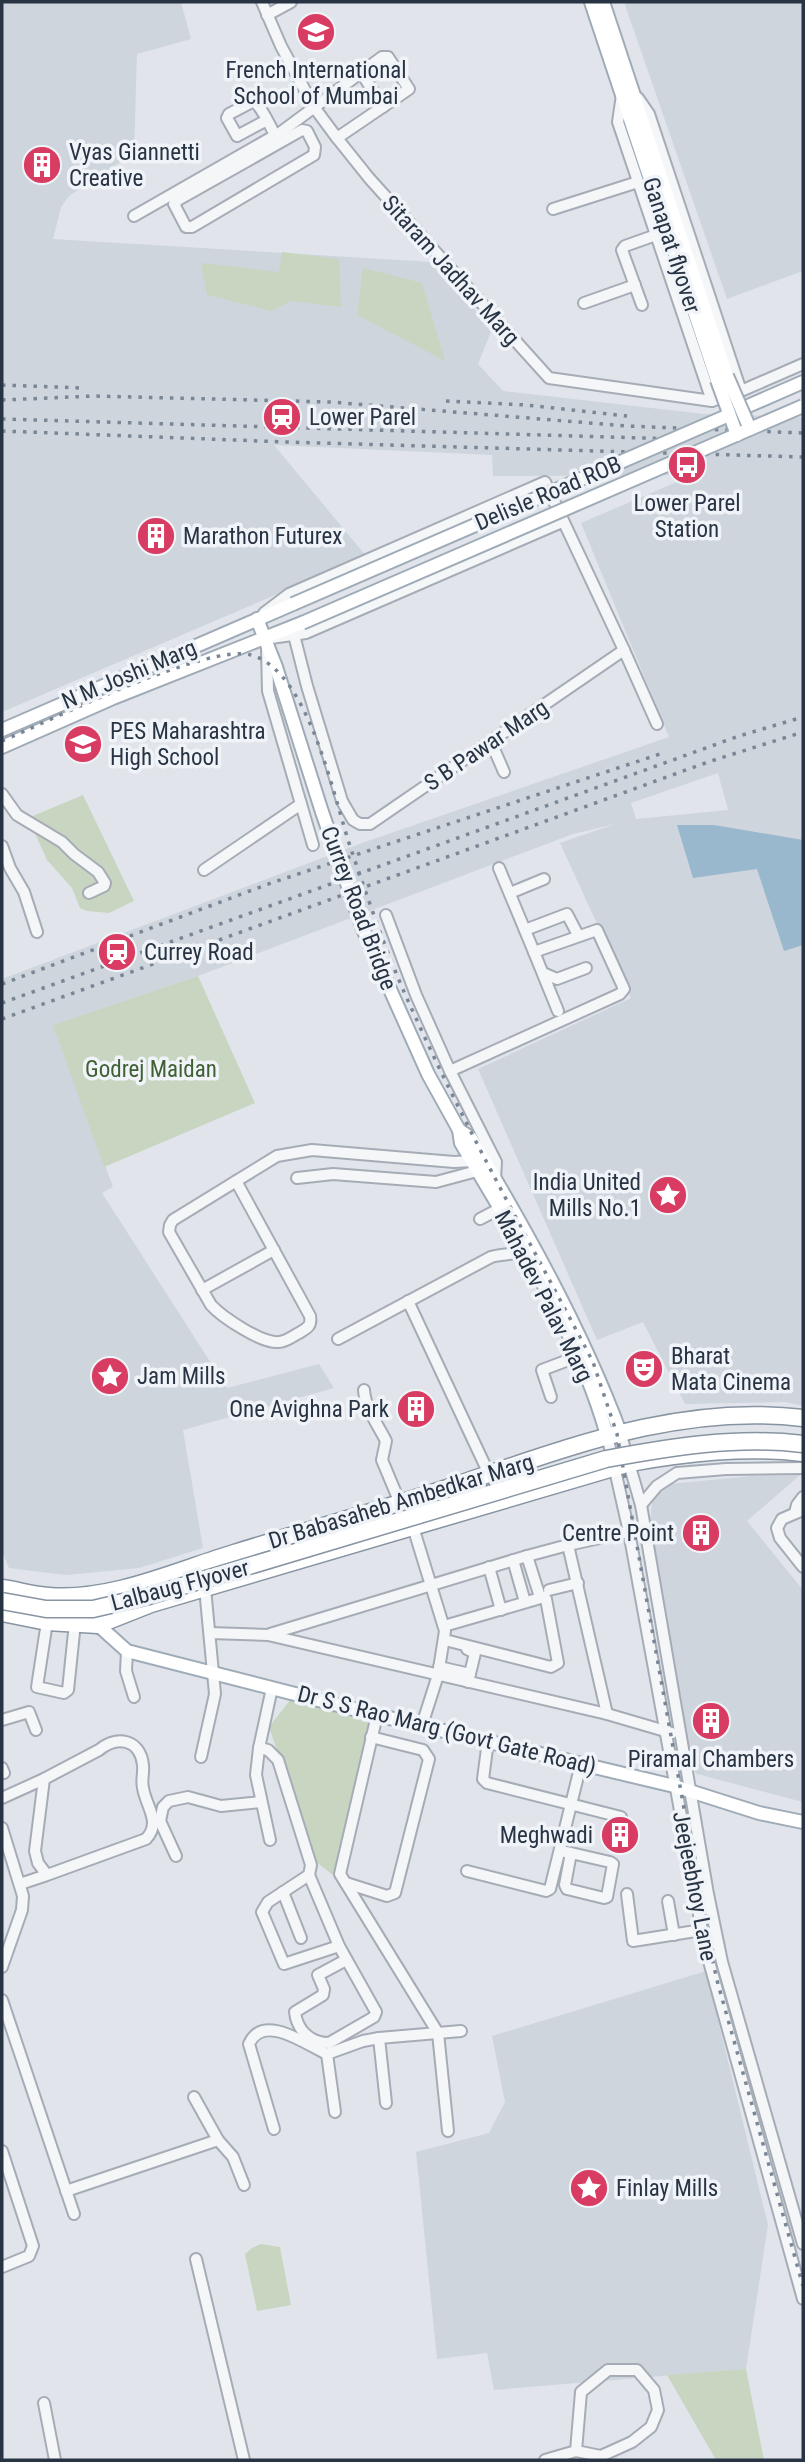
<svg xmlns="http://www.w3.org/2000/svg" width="805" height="2462" viewBox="0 0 805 2462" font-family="'Roboto Condensed',sans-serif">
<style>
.built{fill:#ced5dd;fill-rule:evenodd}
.green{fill:#c8d5c1}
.water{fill:#99b7cd}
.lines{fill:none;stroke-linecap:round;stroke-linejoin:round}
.minor-casing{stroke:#a6acb6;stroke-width:14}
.major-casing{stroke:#9fabb7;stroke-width:16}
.highway-casing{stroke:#8794a2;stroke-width:19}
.minor{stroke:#f4f6f8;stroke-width:10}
.major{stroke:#fff;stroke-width:12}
.highway{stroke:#fff;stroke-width:16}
.rail{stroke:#798695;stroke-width:3.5;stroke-dasharray:3.5 7;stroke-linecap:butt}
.major-bridge-casing{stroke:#9fabb7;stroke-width:16;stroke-linecap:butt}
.highway-bridge-casing{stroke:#8794a2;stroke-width:19;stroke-linecap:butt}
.major-bridge{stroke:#fff;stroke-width:12}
.highway-bridge{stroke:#fff;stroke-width:16}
.labels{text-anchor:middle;stroke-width:7;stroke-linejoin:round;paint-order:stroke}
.poi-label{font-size:23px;fill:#283444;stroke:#f0f4f8;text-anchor:start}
.street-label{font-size:23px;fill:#283444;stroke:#f0f4f8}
.park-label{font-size:23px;fill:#406034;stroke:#f0f4f8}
</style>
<rect width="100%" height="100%" fill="#e1e5eb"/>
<g class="built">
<path d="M2 2H181L191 39 137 54 134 153 69 196 61 207 53 239 432 262 492 329 478 364 503 391 704 414 803 417V1406L785 1402 685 1404 643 1322 597 1340 478 1069 631 998 560 843 615 824 573 834 198 976 54 1025 113 1187 102 1193 227 1388 319 1364 334 1388 183 1430 203 1548 139 1568 66 1575 9 1568 2 1551V979L362 843 669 737 581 523 693 475 493 476 492 455 274 445 366 556 2 712ZM718 773 728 810 636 819 631 803Z"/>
<polygon points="624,2 803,2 803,271 727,299"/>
<polygon points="800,1475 747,1521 803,1590 803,1802 697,1774 688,1765 650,1524 652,1501 669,1484 752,1476"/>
<polygon points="706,1971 768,2225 746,2369 494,2390 487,2353 437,2359 416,2152 489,2133 505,2102 492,2036"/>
</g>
<g class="green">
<polygon points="282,252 339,259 341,307 290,301 272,311 207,295 201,263 279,272"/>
<polygon points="363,268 422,283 445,361 357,315"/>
<polygon points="83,795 134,901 109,913 87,911 80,908 72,888 47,860 28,818"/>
<polygon points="198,976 255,1103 104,1167 53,1025"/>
<polygon points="291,1699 373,1720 333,1875 315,1861 269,1727"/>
<polygon points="261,2244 280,2247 291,2305 257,2311 245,2254 252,2248"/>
<polygon points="746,2369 764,2460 716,2460 667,2375"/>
</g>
<polygon class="water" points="677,825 714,825 803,840 803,945 784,951 757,869 693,878"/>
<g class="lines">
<g class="minor-casing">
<g id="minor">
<polyline points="262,2 281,46 314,107 337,138 369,178 549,378 712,401 741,391 803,364"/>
<polyline points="267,15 291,2"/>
<polyline points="361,72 383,107"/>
<polyline points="622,95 618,122 712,401"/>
<polyline points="638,98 649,114 741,391"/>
<path d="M267 120 237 136 227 118 229 114 254 101C263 109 269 124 275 135"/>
<polyline points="175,193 178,200 174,204 186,227 192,227 314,155 315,147 307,131 302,130 178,200"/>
<polyline points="553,209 638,182"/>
<polyline points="134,216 281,132 382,57 388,57 409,89 337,138"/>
<polyline points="584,303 635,285"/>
<polyline points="642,305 622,250 625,246 656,235"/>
<polyline points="264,613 289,594 545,482 624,650 370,824 360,824 353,820 342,801 307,686 294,635"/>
<polyline points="271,638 306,633 562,522"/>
<polyline points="267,649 268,691 313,845"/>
<polyline points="624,650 657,724"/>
<polyline points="491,742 504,772"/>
<polyline points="2,794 17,815 62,842 74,854 98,872 105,883 104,886 89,893"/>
<polyline points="2,846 10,868 24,892 37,932"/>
<polyline points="204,870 301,804"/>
<polyline points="510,893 544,879"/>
<polyline points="386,915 416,995 450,1071 496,1162 495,1179"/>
<polyline points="525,930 567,914 578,935"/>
<polyline points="534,952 558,1011"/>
<polyline points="543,973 557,979 586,968"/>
<polyline points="450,1071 620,994 624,989 597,930 534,952 499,868"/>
<polyline points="297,1178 333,1174 436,1182 477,1171"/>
<path d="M236 1181 310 1316C312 1326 307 1328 299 1333 293 1336 286 1342 279 1342 262 1344 222 1317 211 1305L169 1232 170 1225 173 1220 277 1156 312 1150 454 1162 472 1161"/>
<polyline points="480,1219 499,1209"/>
<polyline points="202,1290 274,1250"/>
<polyline points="408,1301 489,1474"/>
<path d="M338 1339 491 1257C503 1253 513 1256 523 1250"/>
<path d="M364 1390C365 1408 378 1425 386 1441L382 1460 400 1503"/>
<polyline points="551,1397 542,1370 579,1356"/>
<polyline points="620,1432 641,1505 708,1894 722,1962 803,2244"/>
<polyline points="607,1435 629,1532 705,1947 803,2299"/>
<polyline points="641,1505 657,1486 677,1473 726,1469 803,1468"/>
<polyline points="803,1510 782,1519 777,1528 780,1538 803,1567"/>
<polyline points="795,1513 797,1505 803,1497"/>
<polyline points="413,1527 445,1631 438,1675 422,1725"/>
<polyline points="568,1545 607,1714"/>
<polyline points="527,1556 540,1597"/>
<polyline points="513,1560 525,1602"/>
<polyline points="489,1567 501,1610"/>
<polyline points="549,1590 578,1583"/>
<polyline points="47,1622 37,1687 64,1693 68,1690 75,1623"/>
<polyline points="444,1626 544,1597 546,1599 558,1663 551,1667 445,1640"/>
<polyline points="210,1633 268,1635 607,1714 672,1733"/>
<polyline points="270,1634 527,1556 568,1545 645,1528"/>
<polyline points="467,1649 475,1653 468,1682"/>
<polyline points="127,1651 126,1671 134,1697"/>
<polyline points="439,1667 470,1674"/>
<polyline points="272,1688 259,1748 268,1750 278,1760 311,1865 309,1875 268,1902 262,1912 284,1964 339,1946"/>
<polyline points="377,1715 340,1874 438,2033 448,2131"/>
<polyline points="2,1720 29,1712 36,1730"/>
<polyline points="488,1741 483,1779 487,1783 621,1817"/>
<polyline points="259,1748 256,1775 270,1840"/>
<polyline points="201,1757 215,1694 205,1588"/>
<polyline points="2,1768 4,1773"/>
<polyline points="2,1798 44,1779"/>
<polyline points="2,1828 23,1896 22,1910 2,1967"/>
<polyline points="560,1851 571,1853 610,1862 613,1864 607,1897 604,1898 567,1889 565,1885 571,1853"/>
<polyline points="176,1856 160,1821 163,1807 169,1801 188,1797 221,1806 261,1802"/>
<polyline points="467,1871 546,1891 550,1889 581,1764"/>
<path d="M309 1875 339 1946 376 2012 374 2017 329 2043C310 2043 297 2030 295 2012L323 1995 324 1989 318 1975 346 1960"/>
<polyline points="346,1883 387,1896 395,1893 429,1759 423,1750 371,1737"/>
<path d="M20 1884 47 1875 146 1839C162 1822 146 1807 143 1788 141 1780 144 1773 143 1765 140 1739 117 1735 99 1750L44 1779 35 1851 38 1863 47 1875"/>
<polyline points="283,1892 301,1938"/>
<polyline points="627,1894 633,1941 702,1930"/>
<polyline points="668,1901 674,1935"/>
<polyline points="2,2000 74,2214"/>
<polyline points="379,2038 386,2103"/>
<polyline points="327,2054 335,2112"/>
<polyline points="194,2097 218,2140 233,2157 244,2185"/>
<path d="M274 2129 249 2044C263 2012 307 2045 327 2054L363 2041 379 2038 461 2031"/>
<polyline points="2,2151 33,2246 29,2256 2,2267"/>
<polyline points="66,2191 218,2140"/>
<polyline points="196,2259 244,2460"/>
<polyline points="44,2403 55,2460"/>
<polyline points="545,2460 576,2451 601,2456 632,2442 651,2427 658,2410 654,2390 637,2370 608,2370 581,2392 576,2451"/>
</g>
</g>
<g class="major-casing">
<g id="major">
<polyline points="591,2 717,380"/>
<polyline points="603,2 727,376"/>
<polyline points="732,413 803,382"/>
<polyline points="257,619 276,667 322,812"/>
<polyline points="2,730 293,604"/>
<polyline points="2,747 113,698 302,623"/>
<path d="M363 929 428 1074 459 1130 461 1143C516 1236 577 1330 607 1435"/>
<path d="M459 1130 471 1138C527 1232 581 1328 620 1432"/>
<polyline points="98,1625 127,1651 377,1715 674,1786 759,1813 803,1822"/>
</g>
</g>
<g class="highway-casing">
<g id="highway">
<path d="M2 1588C17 1590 33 1595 49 1596 111 1601 175 1571 234 1553 305 1531 377 1511 447 1488 565 1449 677 1403 803 1418"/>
<path d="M2 1613 47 1622 98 1625 151 1604 630 1463C687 1453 746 1446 803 1453"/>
</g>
</g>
<use href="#minor" class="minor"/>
<use href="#major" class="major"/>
<use href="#highway" class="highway"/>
<g class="rail">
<polyline points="2,385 82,388"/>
<polyline points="2,400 94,396 331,402 627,426 803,433"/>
<polyline points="446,401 526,405 627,416"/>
<polyline points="2,419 677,439"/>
<polyline points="2,431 286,442 803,457"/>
<path d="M2 741C49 721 207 643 251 655 310 671 334 801 352 852 371 908 390 963 415 1016 468 1134 533 1247 593 1362L617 1434 707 1937 718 1984 803 2286"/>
<polyline points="2,984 271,883 666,752"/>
<polyline points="2,1003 739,736 803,717"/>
<polyline points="2,1019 708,762 803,732"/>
</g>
<g class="major-bridge-casing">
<g id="major-bridge">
<polyline points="727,376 750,429"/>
<polyline points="717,380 737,435"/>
<polyline points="293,604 729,415"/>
<polyline points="302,623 803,406"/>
<polyline points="322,812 363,929"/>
</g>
</g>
<g class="highway-bridge-casing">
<path id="highway-bridge" d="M2 1601 46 1609H93L149 1596 606 1459C671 1447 737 1436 803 1444"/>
</g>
<use href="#major-bridge" class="major-bridge"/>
<use href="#highway-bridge" class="highway-bridge"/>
</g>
<defs>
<g id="school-disc" transform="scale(2.0125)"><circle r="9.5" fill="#d93c62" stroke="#f0f4f8"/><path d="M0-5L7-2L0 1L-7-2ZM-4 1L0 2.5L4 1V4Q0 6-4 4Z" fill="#fff"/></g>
<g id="building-disc" transform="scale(2.0125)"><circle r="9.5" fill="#d93c62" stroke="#f0f4f8"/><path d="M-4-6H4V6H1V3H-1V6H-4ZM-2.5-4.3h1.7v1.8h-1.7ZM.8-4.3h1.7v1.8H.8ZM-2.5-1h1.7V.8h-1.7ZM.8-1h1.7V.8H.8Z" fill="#fff"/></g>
<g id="station-disc" transform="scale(2.0125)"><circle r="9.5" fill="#d93c62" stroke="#f0f4f8"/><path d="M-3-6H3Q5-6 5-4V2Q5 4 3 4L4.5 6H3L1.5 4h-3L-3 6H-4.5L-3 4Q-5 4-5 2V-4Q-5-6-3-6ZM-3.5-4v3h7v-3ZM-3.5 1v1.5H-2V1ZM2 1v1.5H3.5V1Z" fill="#fff"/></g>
<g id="bus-disc" transform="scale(2.0125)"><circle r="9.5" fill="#d93c62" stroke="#f0f4f8"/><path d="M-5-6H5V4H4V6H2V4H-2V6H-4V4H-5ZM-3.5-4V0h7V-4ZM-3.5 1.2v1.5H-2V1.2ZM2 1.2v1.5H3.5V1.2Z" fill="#fff"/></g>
<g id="sight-disc" transform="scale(2.0125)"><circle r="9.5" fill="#d93c62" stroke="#f0f4f8"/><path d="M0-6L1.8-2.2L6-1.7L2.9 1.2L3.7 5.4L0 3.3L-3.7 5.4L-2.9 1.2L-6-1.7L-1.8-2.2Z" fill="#fff"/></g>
<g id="theatre-disc" transform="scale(2.0125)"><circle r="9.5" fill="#d93c62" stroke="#f0f4f8"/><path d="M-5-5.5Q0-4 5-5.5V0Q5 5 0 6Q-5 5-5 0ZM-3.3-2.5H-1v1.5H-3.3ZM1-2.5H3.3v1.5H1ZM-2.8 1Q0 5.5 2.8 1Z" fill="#fff"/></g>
</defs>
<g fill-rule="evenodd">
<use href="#school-disc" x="316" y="32"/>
<use href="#building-disc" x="42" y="165"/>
<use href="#station-disc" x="282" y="417"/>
<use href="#bus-disc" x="687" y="465"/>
<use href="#building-disc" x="156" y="536"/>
<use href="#school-disc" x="83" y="744"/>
<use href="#station-disc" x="117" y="952"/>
<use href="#sight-disc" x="668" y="1195"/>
<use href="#theatre-disc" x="644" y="1369"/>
<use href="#sight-disc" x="110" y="1376"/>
<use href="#building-disc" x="416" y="1409"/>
<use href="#building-disc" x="701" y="1533"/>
<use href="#building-disc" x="711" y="1721"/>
<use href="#building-disc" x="620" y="1835"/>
<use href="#sight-disc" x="589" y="2188"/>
</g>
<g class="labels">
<g class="poi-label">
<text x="316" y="78" text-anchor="middle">French International<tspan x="316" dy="26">School of Mumbai</tspan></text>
<text x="69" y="160">Vyas Giannetti<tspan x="69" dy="26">Creative</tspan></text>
<text x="309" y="425">Lower Parel</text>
<text x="687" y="511" text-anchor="middle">Lower Parel<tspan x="687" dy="26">Station</tspan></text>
<text x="183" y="544">Marathon Futurex</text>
<text x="110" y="739">PES Maharashtra<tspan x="110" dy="26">High School</tspan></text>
<text x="144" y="960">Currey Road</text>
<text x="641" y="1190" text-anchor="end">India United<tspan x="641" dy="26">Mills No.1</tspan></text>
<text x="671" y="1364">Bharat<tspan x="671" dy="26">Mata Cinema</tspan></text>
<text x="137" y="1384">Jam Mills</text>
<text x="389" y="1417" text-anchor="end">One Avighna Park</text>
<text x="674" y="1541" text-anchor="end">Centre Point</text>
<text x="711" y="1767" text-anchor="middle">Piramal Chambers</text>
<text x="593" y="1843" text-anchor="end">Meghwadi</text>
<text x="616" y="2196">Finlay Mills</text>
</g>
<g class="street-label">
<text transform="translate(672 245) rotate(72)" y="8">Ganapat flyover</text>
<text transform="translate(451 270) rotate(48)" y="8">Sitaram Jadhav Marg</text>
<text transform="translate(548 493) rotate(-23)" y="8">Delisle Road ROB</text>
<text transform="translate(129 674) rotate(-23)" y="8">N M Joshi Marg</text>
<text transform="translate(486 745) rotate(-34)" y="8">S B Pawar Marg</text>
<text transform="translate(359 908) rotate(69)" y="8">Currey Road Bridge</text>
<text transform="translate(544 1296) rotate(63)" y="8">Mahadev Palav Marg</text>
<text transform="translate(401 1501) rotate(-17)" y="8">Dr Babasaheb Ambedkar Marg</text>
<text transform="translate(180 1585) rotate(-15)" y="8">Lalbaug Flyover</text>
<text transform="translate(447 1730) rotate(14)" y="8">Dr S S Rao Marg (Govt Gate Road)</text>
<text transform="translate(695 1886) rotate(79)" y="8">Jeejeebhoy Lane</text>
</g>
<g class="park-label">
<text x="151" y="1077">Godrej Maidan</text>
</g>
</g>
<rect width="805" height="2462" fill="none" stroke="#283444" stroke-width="7"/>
</svg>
